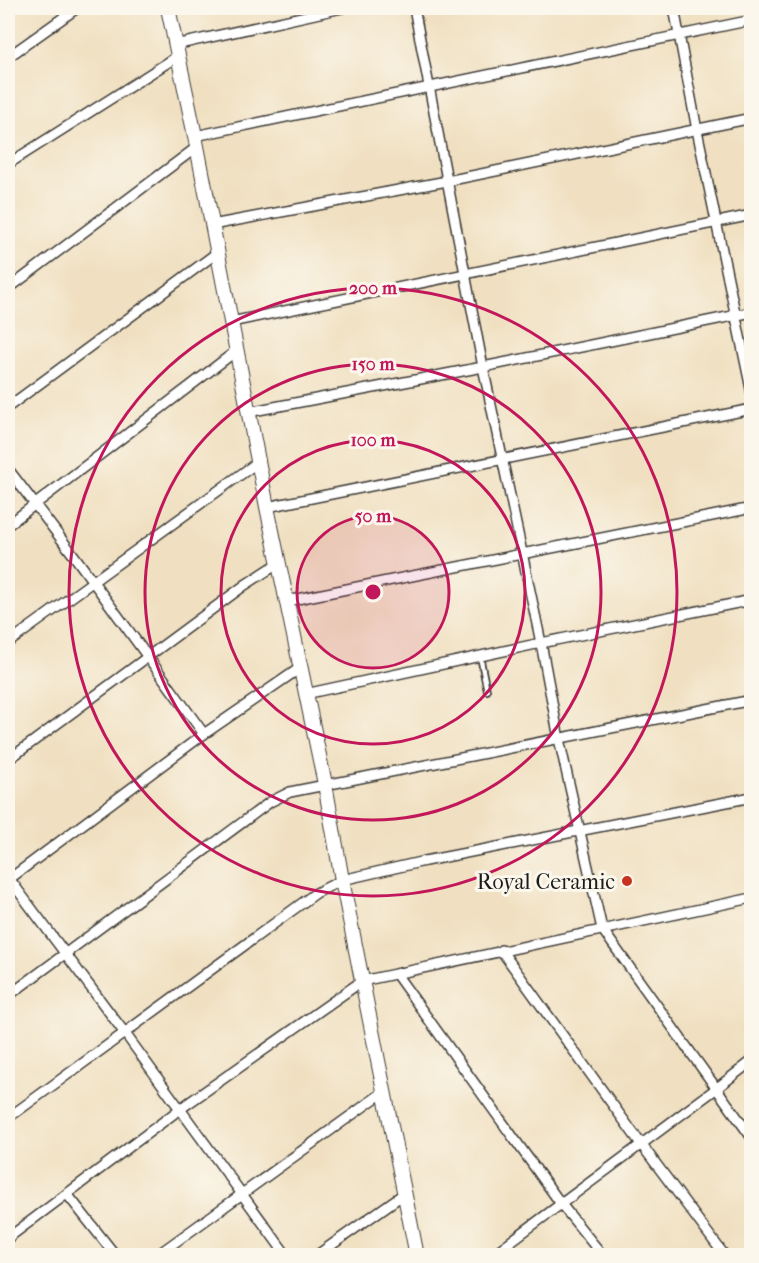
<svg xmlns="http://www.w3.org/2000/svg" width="759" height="1263" viewBox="0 0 759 1263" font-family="'IM FELL French Canon',serif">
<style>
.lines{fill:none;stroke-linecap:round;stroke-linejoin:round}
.lane-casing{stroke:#3c3935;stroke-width:8}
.street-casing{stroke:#3c3935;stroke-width:12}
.secondary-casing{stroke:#3c3935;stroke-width:16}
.lane{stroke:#fff;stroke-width:4.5}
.street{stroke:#fff;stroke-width:9}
.secondary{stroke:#fff;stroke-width:14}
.ring{fill:none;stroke:#c2185b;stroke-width:3}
.poi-dot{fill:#c8321e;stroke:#fbf7ec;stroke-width:2}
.labels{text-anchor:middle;stroke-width:6;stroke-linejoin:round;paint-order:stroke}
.poi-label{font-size:22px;fill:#1c1c1c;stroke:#fbf7ec;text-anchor:end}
.centre{fill:#c2185b;stroke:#fbf7ec;stroke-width:3}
.ring-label{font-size:18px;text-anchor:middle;font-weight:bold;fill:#c2185b;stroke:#fbf7ec;stroke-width:6;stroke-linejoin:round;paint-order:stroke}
</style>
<rect width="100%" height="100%" fill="#fbf7ec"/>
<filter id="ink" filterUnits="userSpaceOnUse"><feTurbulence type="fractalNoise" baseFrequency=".0167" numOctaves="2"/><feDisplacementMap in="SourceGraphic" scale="12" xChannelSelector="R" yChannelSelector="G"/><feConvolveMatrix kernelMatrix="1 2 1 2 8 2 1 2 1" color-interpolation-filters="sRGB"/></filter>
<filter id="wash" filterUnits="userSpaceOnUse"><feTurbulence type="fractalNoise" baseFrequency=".008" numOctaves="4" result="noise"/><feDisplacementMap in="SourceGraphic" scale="24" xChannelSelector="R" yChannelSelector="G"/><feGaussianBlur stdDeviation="1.35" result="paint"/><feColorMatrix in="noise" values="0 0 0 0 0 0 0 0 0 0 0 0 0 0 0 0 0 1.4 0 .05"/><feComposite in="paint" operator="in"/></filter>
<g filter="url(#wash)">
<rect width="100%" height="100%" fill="#f0e0c1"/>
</g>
<g filter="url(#ink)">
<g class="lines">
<g class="lane-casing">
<polyline id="lane" points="480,656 487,691"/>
</g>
<g class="street-casing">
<g id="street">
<polyline points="414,8 483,367 541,643 559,739 602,929 752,1138"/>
<polyline points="674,8 697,130 752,394"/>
<polyline points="175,45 342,8"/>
<polyline points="8,57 77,8"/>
<polyline points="195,136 752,20"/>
<polyline points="8,164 178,56"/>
<polyline points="212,225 447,181 752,118"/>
<polyline points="8,289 197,147"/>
<polyline points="231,322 752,215"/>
<polyline points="8,407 218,252"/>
<polyline points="248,412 483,367 752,312"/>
<polyline points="8,469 75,557 204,734"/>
<polyline points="267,507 752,409"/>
<polyline points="8,525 236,351"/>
<polyline points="287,601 752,508"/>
<polyline points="8,643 258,462"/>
<polyline points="305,694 541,643 752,600"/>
<polyline points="8,760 245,585 279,563"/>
<polyline points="8,877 124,1032 287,1256"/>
<polyline points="8,880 204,734 300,668"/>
<polyline points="501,950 641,1144 725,1256"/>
<polyline points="396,974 561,1204 603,1256"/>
<polyline points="8,996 270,802 290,792 752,700"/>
<polyline points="8,1118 316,893 342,880 425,861 752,797"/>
<polyline points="67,1194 116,1256"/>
<polyline points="8,1238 180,1109 362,981 752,898"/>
<polyline points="156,1256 385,1091"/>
<polyline points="316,1256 405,1193"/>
<polyline points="491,1256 717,1088 752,1061"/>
</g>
</g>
<g class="secondary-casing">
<polyline id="secondary" points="168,8 195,136 267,507 325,784 342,880 417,1256"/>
</g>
<use href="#lane" class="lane"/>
<use href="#street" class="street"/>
<use href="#secondary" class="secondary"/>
</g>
</g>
<circle cx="373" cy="592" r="76" fill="#c2185b" fill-opacity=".12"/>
<g class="ring">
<circle cx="373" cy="592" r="76"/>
<circle cx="373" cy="592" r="152"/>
<circle cx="373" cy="592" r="228"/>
<circle cx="373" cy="592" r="304"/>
</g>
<circle class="poi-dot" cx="627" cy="881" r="6"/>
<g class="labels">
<g class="poi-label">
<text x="615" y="889">Royal Ceramic</text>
</g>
</g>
<circle cx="373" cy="592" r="9" class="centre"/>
<g class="ring-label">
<text x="373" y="294">200 m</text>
<text x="373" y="370">150 m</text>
<text x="373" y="446">100 m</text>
<text x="373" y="522">50 m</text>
</g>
<rect width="759" height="1263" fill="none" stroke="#fbf7ec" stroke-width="30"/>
</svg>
